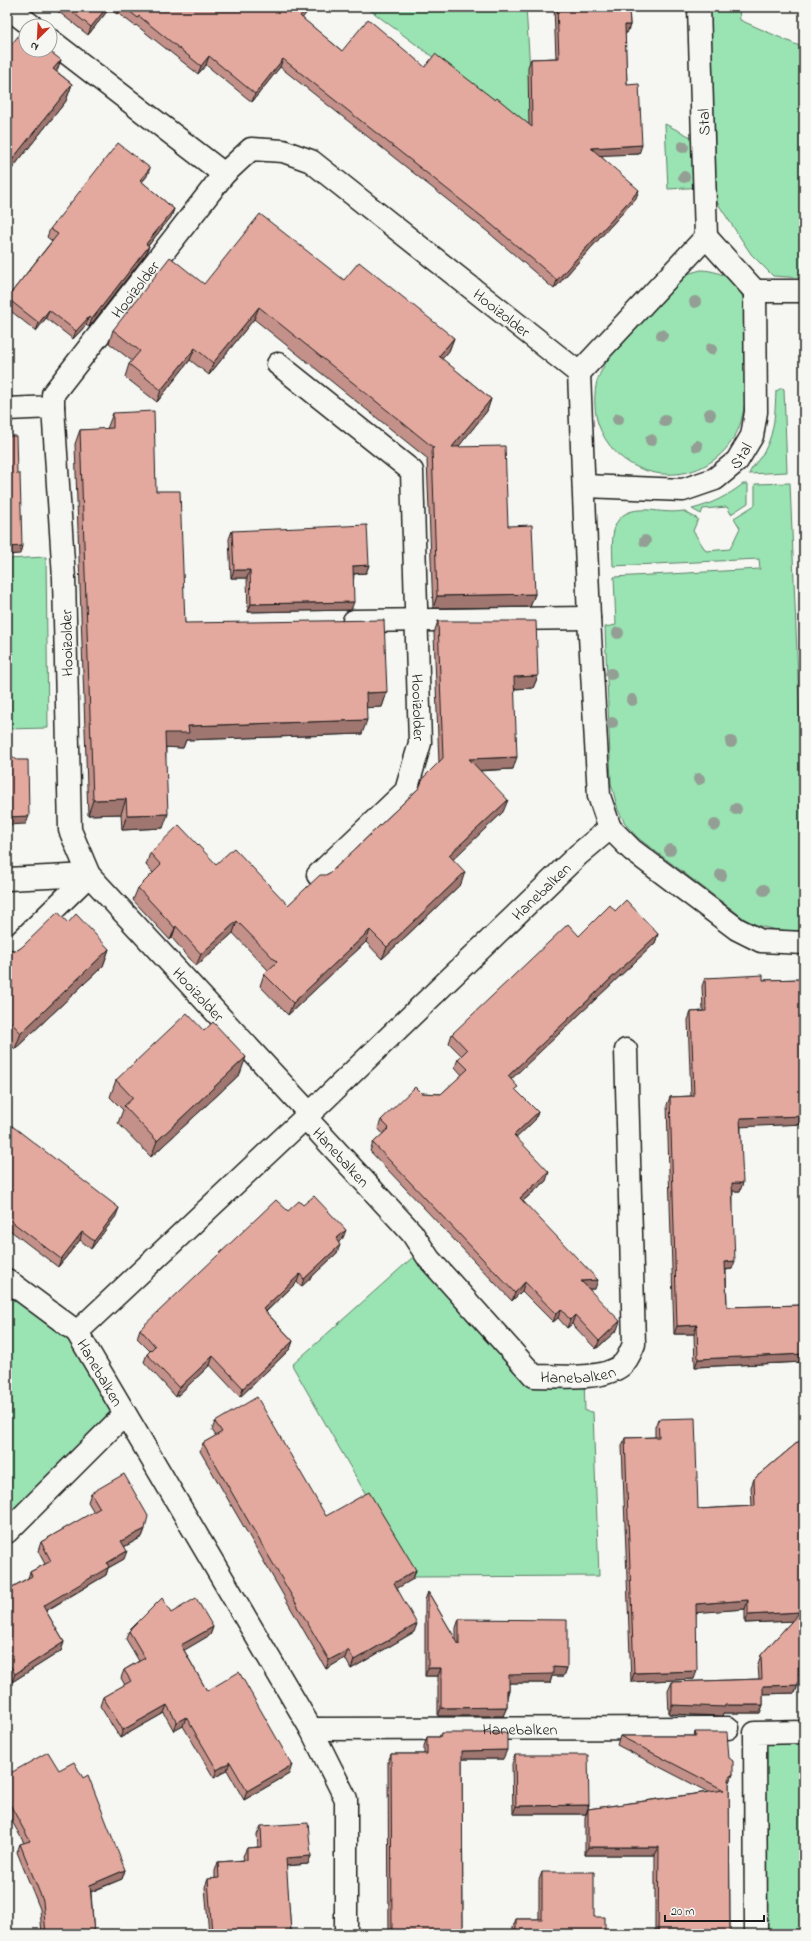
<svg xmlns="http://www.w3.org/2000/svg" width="811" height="1941" viewBox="0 0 811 1941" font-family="'Indie Flower',sans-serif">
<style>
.green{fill:#9ae3b2;stroke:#5b8067}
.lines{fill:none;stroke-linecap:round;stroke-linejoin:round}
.minor-casing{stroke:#1c1c1c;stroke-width:25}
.tertiary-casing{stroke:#1c1c1c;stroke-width:25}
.minor{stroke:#f6f6f2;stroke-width:22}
.tertiary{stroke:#f6f6f2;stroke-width:22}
.tree{fill:#939f95}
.wall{fill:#c39189;stroke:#1c1c1c}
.shaded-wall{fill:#9f766f;stroke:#1c1c1c}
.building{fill:#e3a99f;stroke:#1c1c1c}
.labels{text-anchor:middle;stroke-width:3;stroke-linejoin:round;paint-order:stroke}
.street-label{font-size:16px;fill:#1c1c1c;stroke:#f6f6f2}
</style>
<rect width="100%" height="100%" fill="#f6f6f2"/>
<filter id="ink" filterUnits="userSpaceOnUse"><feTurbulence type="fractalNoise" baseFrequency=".025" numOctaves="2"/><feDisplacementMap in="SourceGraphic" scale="8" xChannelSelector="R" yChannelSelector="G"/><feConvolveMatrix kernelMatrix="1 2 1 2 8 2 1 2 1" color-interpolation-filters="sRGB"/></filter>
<g filter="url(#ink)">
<g class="green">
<polygon points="366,7 526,7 534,133"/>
<polygon points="699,7 739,7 740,20 804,48 804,278 773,276 751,254 705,184 705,187 668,189 665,124 703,143"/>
<path d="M701 270C725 271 737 282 746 304L745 402C743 413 741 425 736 434 704 494 616 485 597 420 594 408 594 393 597 381 608 348 656 305 680 278L690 273Z"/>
<path d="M782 388 784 389 787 472 749 474C752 466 761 458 765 450 775 431 775 411 776 391Z"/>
<path d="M790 483 804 823V931C782 931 765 930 746 920L638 838 626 825 618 810 611 783 605 627 616 625 614 577 760 569 759 559 613 566C612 537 608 507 649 510 660 511 672 513 683 511L698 519 693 531 706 551 730 549 740 528 734 518 755 505V484Z"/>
<path d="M743 484H748V503L731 514 727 507 703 509 701 514 692 509C712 504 727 496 743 484Z"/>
<polygon points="46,557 48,728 7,729 7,559"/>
<polygon points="422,1249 534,1376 584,1376 585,1411 593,1412 599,1576 413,1577 292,1365"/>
<polygon points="7,1280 77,1332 121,1416 7,1531"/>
<polygon points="804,1732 804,1934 756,1934 755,1733"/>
</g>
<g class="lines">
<g class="minor-casing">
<g id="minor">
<polyline points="7,7 32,26"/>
<polyline points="50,40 224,174"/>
<polyline points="706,237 755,291"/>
<path id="s1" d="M278 364 412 471 420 743 406 791 318 875"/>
<path id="s2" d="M7 409 53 407V394L224 174 251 149 283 151 311 161 579 373 589 618 599 796 610 828 632 850 737 929 761 941 804 943"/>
<path id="s3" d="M585 486 683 490 715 479 737 461 752 436 756 412 755 291H804"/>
<polyline points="354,621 589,618"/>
<path id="s4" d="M7 879 89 875 309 1113"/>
<polyline points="7,955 89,875 70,830 64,578 53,407"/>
<path id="s5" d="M305 1117 412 1233 429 1259 534 1376C558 1376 603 1381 622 1365 628 1360 631 1351 634 1344L626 1050"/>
<path id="s6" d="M7 1280 77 1332 311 1729 346 1799V1934"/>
<path id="s7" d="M77 1332 325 1099 578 855 610 828"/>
<polyline points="7,1532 125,1414"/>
<path id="s8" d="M311 1729 728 1728"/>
<polyline points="756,1934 755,1733 804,1732"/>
</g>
</g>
<g class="tertiary-casing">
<polyline id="tertiary" points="579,373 706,237 699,7"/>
</g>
<use href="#minor" class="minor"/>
<use href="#tertiary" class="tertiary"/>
</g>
<g class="tree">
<circle cx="683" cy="147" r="6"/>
<circle cx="684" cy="177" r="6"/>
<circle cx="695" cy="302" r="6"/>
<circle cx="662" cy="335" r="6"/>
<circle cx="711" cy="349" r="6"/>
<circle cx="710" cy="414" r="6"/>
<circle cx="618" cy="419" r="6"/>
<circle cx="665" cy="421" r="6"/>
<circle cx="651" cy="440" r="6"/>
<circle cx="697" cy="446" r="6"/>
<circle cx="645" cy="541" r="6"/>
<circle cx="618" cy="633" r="6"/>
<circle cx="611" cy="674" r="6"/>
<circle cx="632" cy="700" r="6"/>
<circle cx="612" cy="723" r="6"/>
<circle cx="731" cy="742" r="6"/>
<circle cx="699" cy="779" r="6"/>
<circle cx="736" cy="809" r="6"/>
<circle cx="715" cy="825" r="6"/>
<circle cx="670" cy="850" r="6"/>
<circle cx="721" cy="875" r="6"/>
<circle cx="764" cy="890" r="6"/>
</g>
<g class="wall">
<polygon points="56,7 311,7 302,18 342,51 425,67 495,100 529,125 528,67 531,59 556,58 554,7 629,7 630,25 627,33 625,33 627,85 639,154 600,155 636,198 554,289 488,232 280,67 252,102 206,65 198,74 136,25 135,26 118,13 117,14 109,9 88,35 55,9"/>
<polygon points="7,50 61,60 56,71 72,84 66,101 7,175"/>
<polygon points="147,176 142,182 174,209 171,217 148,246 149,246 146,254 89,327 86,325 73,339 46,318 36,331 7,308 7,298 52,241 47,237 50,229"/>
<polygon points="344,280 454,338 449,351 442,359 491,399 487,411 458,447 508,526 535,594 530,607 433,608 427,460 428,459 254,319 209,375 190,360 157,402 125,377 129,364 132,361 109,343 113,330 204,284"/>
<polygon points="113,413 156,491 185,623 387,692 382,707 366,707 362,734 186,740 183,748 166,747 163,828 122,830 121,814 88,815 75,444 80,430 107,429"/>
<polygon points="232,531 369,565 366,573 354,574 351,610 248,612 247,578 231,578 229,539"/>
<polygon points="438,621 538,676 533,688 514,689 513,769 480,771 503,812 453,859 461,884 382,959 366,942 288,1015 260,986 264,974 268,970 233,933 196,966 172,938 170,940 133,900 138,888 153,873 146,865 150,853 216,864 288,905 326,875 331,872 419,788 439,763 434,633"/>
<polygon points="615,911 658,934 655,943 511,1079 516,1091 538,1112 535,1120 516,1138 546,1181 523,1201 595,1289 589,1289 617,1330 596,1349 572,1324 567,1328 558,1318 553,1322 522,1291 512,1301 370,1151 373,1143 383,1134 378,1128 381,1120 421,1093 441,1094 462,1075 455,1067 458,1059 462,1056 449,1043 452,1034 579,936"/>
<polygon points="68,923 109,949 103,966 15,1049 7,1041 7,948 16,951"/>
<polygon points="705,978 763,980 804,979 804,1124 741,1126 740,1191 733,1191 732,1269 726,1270 727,1307 804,1305 804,1362 695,1367 694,1334 674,1334 667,1105 670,1097 691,1096 688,1020 691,1012 703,1011 702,986"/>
<polygon points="240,1074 151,1157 118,1123 123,1110 110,1097 116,1080"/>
<polygon points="7,1122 116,1216 91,1249 80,1240 58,1267 7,1228"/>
<polygon points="303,1205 343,1238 339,1242 337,1253 301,1287 297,1282 266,1312 293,1341 290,1349 240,1397 210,1365 176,1397 144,1362 147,1354 150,1351 137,1338 140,1329 288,1211"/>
<polygon points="658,1419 698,1509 752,1506 751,1487 754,1479 804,1437 804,1675 798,1675 798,1685 795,1693 763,1694 763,1705 760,1713 723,1713 722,1716 669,1714 668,1691 672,1682 759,1679 758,1664 761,1655 792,1621 745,1623 745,1609 696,1612 694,1679 631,1682 622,1446 625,1438 655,1437 655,1427"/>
<polygon points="215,1422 326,1516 416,1570 413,1579 397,1588 414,1632 351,1669 345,1658 326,1669 200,1451 203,1443 216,1436 212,1430"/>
<polygon points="91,1493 145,1529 142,1537 124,1547 124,1559 108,1568 106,1575 46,1611 64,1642 61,1651 12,1682 7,1674 7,1590 28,1578 30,1572 45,1564 38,1551 41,1542 94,1512 88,1502"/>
<polygon points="428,1592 456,1640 456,1628 459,1619 567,1668 564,1676 552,1676 550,1683 509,1683 509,1690 507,1698 507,1707 503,1716 438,1716 438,1676 425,1676 425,1600"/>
<polygon points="171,1613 213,1627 210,1635 184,1650 207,1691 289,1774 244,1800 227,1770 214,1778 183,1726 174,1731 164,1713 120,1738 100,1706 103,1697 125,1685 121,1678 124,1670 139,1661 126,1639 129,1631"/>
<polygon points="695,1732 729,1758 733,1774 730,1782 729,1783 730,1934 655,1934 655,1855 585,1855 585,1817 588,1809 708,1792 617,1745 620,1736 694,1736"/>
<polygon points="441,1733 503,1759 462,1759 463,1934 389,1934 388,1762 391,1754 424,1754 424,1746 427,1737 439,1737"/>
<polygon points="515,1755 589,1805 586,1814 513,1814 512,1764"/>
<polygon points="59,1770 125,1870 122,1879 91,1892 94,1934 42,1934 40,1909 17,1852 20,1844 24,1843 7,1812 7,1775"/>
<polygon points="261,1826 311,1856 308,1864 286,1866 291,1932 290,1934 209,1934 205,1887 208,1879 215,1879 215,1871 218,1862 244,1860 243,1856 247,1848 258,1847 257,1835"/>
<polygon points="542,1872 594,1917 605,1934 513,1934 513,1927 516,1919 539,1919 539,1880"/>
</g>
<g class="shaded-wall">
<polygon points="107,7 110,7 109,9 88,35 91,27"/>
<polygon points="119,7 120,7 118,13 117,14"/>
<polygon points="308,7 311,7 297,25 300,16"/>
<polygon points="625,25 630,25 627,33 622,33"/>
<polygon points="209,56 206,65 198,74 201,66"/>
<polygon points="283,59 280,67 252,102 255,94"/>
<polygon points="61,60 55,76 53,69"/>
<polygon points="72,84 66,101 7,175 7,172 11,161"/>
<polygon points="642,145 639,154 588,156 591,148"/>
<polygon points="150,168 147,176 137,188 140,180"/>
<polygon points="639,190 636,198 554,289 557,280"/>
<polygon points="174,209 171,217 143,252 146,244"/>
<polygon points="149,246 146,254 89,327 92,319"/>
<polygon points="259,307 254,319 209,375 213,363"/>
<polygon points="49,310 46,318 36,331 39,323"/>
<polygon points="89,317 86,325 73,339 76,331"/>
<polygon points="454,338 449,351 434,368 439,356"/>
<polygon points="195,348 190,360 157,402 161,390"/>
<polygon points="491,399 487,411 448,460 452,447"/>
<polygon points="22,546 20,554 7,555 7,547"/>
<polygon points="369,565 366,573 350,574 353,566"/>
<polygon points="234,570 250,570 247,578 231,578"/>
<polygon points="535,594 530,607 433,608 437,596"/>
<polygon points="354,602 351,610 248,612 251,604"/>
<polygon points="538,676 533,688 510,689 514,677"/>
<polygon points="387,692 382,707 361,708 366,693"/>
<polygon points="367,720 362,734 186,740 183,748 160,747 165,733 188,726"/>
<polygon points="517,757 513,769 465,771 469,759"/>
<polygon points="126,799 121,814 88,815 93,800"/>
<polygon points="508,800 503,812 445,867 449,855"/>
<polygon points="168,814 163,828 122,830 127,815"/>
<polygon points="29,816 26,824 7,825 7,817"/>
<polygon points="465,872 461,884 382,959 387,947"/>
<polygon points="237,921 233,933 196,966 201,954"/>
<polygon points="176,926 172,938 170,940 175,928"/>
<polygon points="370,930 366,942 288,1015 293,1003"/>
<polygon points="658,934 655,943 505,1085 508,1076"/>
<polygon points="109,949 103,966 15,1049 21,1033"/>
<polygon points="246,1057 240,1074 151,1157 157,1141"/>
<polygon points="538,1112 535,1120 511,1143 514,1135"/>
<polygon points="804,1116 804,1124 737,1127 740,1118"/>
<polygon points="549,1172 546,1181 517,1206 520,1198"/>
<polygon points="732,1183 743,1183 740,1191 729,1191"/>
<polygon points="119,1208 116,1216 91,1249 94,1241"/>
<polygon points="346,1230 343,1238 333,1248 336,1239"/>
<polygon points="82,1232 80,1240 58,1267 61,1259"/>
<polygon points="340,1245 337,1253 301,1287 304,1279"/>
<polygon points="735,1261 732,1269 722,1270 725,1262"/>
<polygon points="300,1274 297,1282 260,1317 263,1309"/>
<polygon points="598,1280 595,1289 578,1289 581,1281"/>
<polygon points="525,1282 522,1291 512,1301 515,1293"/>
<polygon points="561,1309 558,1318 553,1322 556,1314"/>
<polygon points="575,1315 572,1324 567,1328 570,1320"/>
<polygon points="620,1321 617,1330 596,1349 599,1341"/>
<polygon points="697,1325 694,1334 674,1334 677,1326"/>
<polygon points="293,1341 290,1349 240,1397 243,1388"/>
<polygon points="804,1354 804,1362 695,1367 698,1359"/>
<polygon points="213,1356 210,1365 176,1397 179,1388"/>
<polygon points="145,1529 142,1537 118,1550 121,1541"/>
<polygon points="127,1551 124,1559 108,1568 106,1575 40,1614 43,1606 107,1563"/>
<polygon points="416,1570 413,1579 391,1592 394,1583"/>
<polygon points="748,1600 745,1609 693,1613 696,1604"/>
<polygon points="800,1612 797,1621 745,1623 748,1615"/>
<polygon points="417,1624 414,1632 351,1669 354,1660"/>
<polygon points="213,1627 210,1635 178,1654 181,1645"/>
<polygon points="64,1642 61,1651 12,1682 15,1674"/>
<polygon points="348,1650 345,1658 326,1669 329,1660"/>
<polygon points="553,1667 567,1668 564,1676 552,1676 550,1683 506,1683 509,1675"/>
<polygon points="798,1667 804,1667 804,1675 795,1675"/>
<polygon points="428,1668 441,1668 438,1676 425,1676"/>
<polygon points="697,1671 694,1679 631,1682 634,1673"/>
<polygon points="798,1685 795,1693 760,1694 763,1686"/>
<polygon points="507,1690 509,1690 506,1698"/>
<polygon points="167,1705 164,1713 120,1738 123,1730"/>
<polygon points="672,1705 763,1705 760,1713 723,1713 722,1716 669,1714"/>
<polygon points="507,1707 503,1716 438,1716 441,1708"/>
<polygon points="186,1717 183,1726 174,1731 177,1722"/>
<polygon points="507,1750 503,1759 459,1759 462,1751"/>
<polygon points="230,1762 227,1770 214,1778 217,1770"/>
<polygon points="292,1765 289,1774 244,1800 247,1791"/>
<polygon points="733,1774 730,1782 726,1786 729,1777"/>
<polygon points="589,1805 586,1814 513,1814 516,1806"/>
<polygon points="588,1847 659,1847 655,1855 585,1855"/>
<polygon points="311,1856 308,1864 283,1866 286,1858"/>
<polygon points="125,1870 122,1879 87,1893 90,1885"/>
<polygon points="291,1932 290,1934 269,1934"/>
</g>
<g class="building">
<polygon points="66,7 107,7 91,27"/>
<polygon points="124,7 308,7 300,16 342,51 368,19 425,67 435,54 495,100 497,98 532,127 531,59 559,58 557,7 629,7 630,25 625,25 627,85 639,84 642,145 591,148 639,190 557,280 491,224 283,59 255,94 209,56 201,66 139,16 138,18"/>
<polygon points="23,30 26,32 26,50 48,50 61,60 53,69 72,84 11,161 7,157 7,50"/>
<polygon points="118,143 150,168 140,180 174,209 146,244 149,246 92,319 89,317 76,331 49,310 39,323 7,298 58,234 50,229"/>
<polygon points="260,214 344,280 359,262 454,338 439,356 491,399 452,447 505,446 508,526 532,525 535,594 437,596 432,448 434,448 259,307 213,363 195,348 161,390 129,364 140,351 113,330 170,257 204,284"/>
<polygon points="154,411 156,491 180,491 185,623 384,620 387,692 366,693 367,720 188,726 189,733 165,733 168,814 127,815 126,799 93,800 80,430 113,428 113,413"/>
<polygon points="7,436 16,436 17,474 20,474 22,546 7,547"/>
<polygon points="367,525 369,565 353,566 354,602 251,604 250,570 234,570 232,531"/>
<polygon points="438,621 536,621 538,676 514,677 517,757 469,759 508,800 449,855 465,872 387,947 370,930 293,1003 264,974 277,962 237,921 201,954 176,926 175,928 138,888 161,865 150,853 179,825 216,864 234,848 288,905 320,875 326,875 331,872 419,788 424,777 443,758"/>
<polygon points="7,752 17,760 28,760 29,816 7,817"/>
<polygon points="626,900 658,934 508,1076 518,1087 515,1089 538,1112 514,1135 549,1172 520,1198 598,1280 581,1281 620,1321 599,1341 575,1315 570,1320 561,1309 556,1314 525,1282 515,1293 373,1143 389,1128 381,1120 415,1087 421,1093 441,1094 468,1069 458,1059 467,1050 452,1034 568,924 579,936 610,905 615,911"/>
<polygon points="58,912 68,923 76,914 109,949 21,1033 7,1018 7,948 16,951 22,947"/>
<polygon points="763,975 763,980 804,979 804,1116 740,1118 743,1183 732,1183 735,1261 725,1262 727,1307 804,1305 804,1354 698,1359 697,1325 677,1326 670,1097 694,1096 691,1012 706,1011 705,978"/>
<polygon points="187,1013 204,1031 213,1022 246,1057 157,1141 124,1106 133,1098 116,1080"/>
<polygon points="7,1122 119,1208 94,1241 82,1232 61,1259 7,1218"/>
<polygon points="314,1196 346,1230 336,1239 340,1245 304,1279 300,1274 263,1309 293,1341 243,1388 213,1356 179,1388 147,1354 155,1346 140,1329 276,1200 288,1211 299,1201 303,1205"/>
<polygon points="257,1397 326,1516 369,1492 416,1570 394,1583 417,1624 354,1660 348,1650 329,1660 203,1443 222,1432 215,1422"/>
<polygon points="695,1418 698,1509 755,1506 754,1479 804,1437 804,1667 798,1667 798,1685 763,1686 763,1705 725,1705 725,1707 672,1705 672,1682 762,1679 761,1655 800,1612 748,1615 748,1600 696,1604 697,1671 634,1673 625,1438 659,1437 658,1419"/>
<polygon points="124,1474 148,1516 145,1529 121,1541 127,1551 107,1563 109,1567 43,1606 64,1642 15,1674 7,1660 7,1590 32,1576 30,1572 51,1561 41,1542 100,1508 91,1493"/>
<polygon points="428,1592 459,1645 459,1619 567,1620 567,1668 553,1667 553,1674 509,1675 509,1690 507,1690 507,1707 441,1708 441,1668 428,1668"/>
<polygon points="162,1598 171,1613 196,1598 213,1627 181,1645 207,1691 239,1672 292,1765 247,1791 230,1762 217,1770 186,1717 177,1722 167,1705 123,1730 103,1697 131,1681 124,1670 145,1658 129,1631"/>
<polygon points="695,1732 727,1732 729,1758 733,1761 733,1774 729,1777 730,1934 658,1934 659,1847 588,1847 588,1809 724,1790 620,1736 696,1736"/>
<polygon points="441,1733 507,1733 507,1750 462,1751 463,1934 392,1934 391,1754 427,1754 427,1737 440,1737"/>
<polygon points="48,1752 59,1770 74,1762 83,1778 88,1775 125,1870 90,1885 94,1934 46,1934 43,1901 20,1844 30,1841 7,1799 7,1775"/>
<polygon points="515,1755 588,1755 589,1805 516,1806"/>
<polygon points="308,1823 311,1856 286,1858 291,1932 269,1934 212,1934 208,1879 219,1878 218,1862 247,1860 247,1848 262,1847 261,1826"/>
<polygon points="542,1872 594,1872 594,1917 605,1917 605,1934 516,1934 516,1919 542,1919"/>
</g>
</g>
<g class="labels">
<g class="street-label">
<text transform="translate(703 122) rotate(-92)" y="6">Stal</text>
<text dy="6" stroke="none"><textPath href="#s2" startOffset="192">Hooizolder</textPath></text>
<text dy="6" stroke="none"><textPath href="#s2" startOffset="680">Hooizolder</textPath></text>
<text dy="6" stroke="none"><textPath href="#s3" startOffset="167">Stal</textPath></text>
<text transform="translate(66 643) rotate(-91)" y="6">Hooizolder</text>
<text dy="6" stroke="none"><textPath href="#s1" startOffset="408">Hooizolder</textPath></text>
<text dy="6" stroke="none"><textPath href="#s7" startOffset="640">Hanebalken</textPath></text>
<text dy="6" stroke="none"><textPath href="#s4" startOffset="244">Hooizolder</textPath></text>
<text dy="6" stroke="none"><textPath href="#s5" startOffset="54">Hanebalken</textPath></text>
<text dy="6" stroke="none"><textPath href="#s5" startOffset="390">Hanebalken</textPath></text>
<text dy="6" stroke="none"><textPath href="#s6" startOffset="134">Hanebalken</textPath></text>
<text dy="6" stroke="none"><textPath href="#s8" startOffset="209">Hanebalken</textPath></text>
</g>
</g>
<rect width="811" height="1941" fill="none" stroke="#f6f6f2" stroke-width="24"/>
<rect x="12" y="12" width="787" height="1917" fill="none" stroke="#1c1c1c" stroke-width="1.5" filter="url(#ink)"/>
<g transform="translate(38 38) rotate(204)"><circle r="19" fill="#f6f6f2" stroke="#9f9f9c"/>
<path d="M0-3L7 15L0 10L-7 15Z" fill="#c8321e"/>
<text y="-6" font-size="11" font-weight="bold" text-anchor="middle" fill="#1c1c1c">N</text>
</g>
<path d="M665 1915v6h99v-6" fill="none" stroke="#1c1c1c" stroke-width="2"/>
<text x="671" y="1915" font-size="12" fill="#1c1c1c" stroke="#f6f6f2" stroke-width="3" paint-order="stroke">20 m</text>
</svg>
